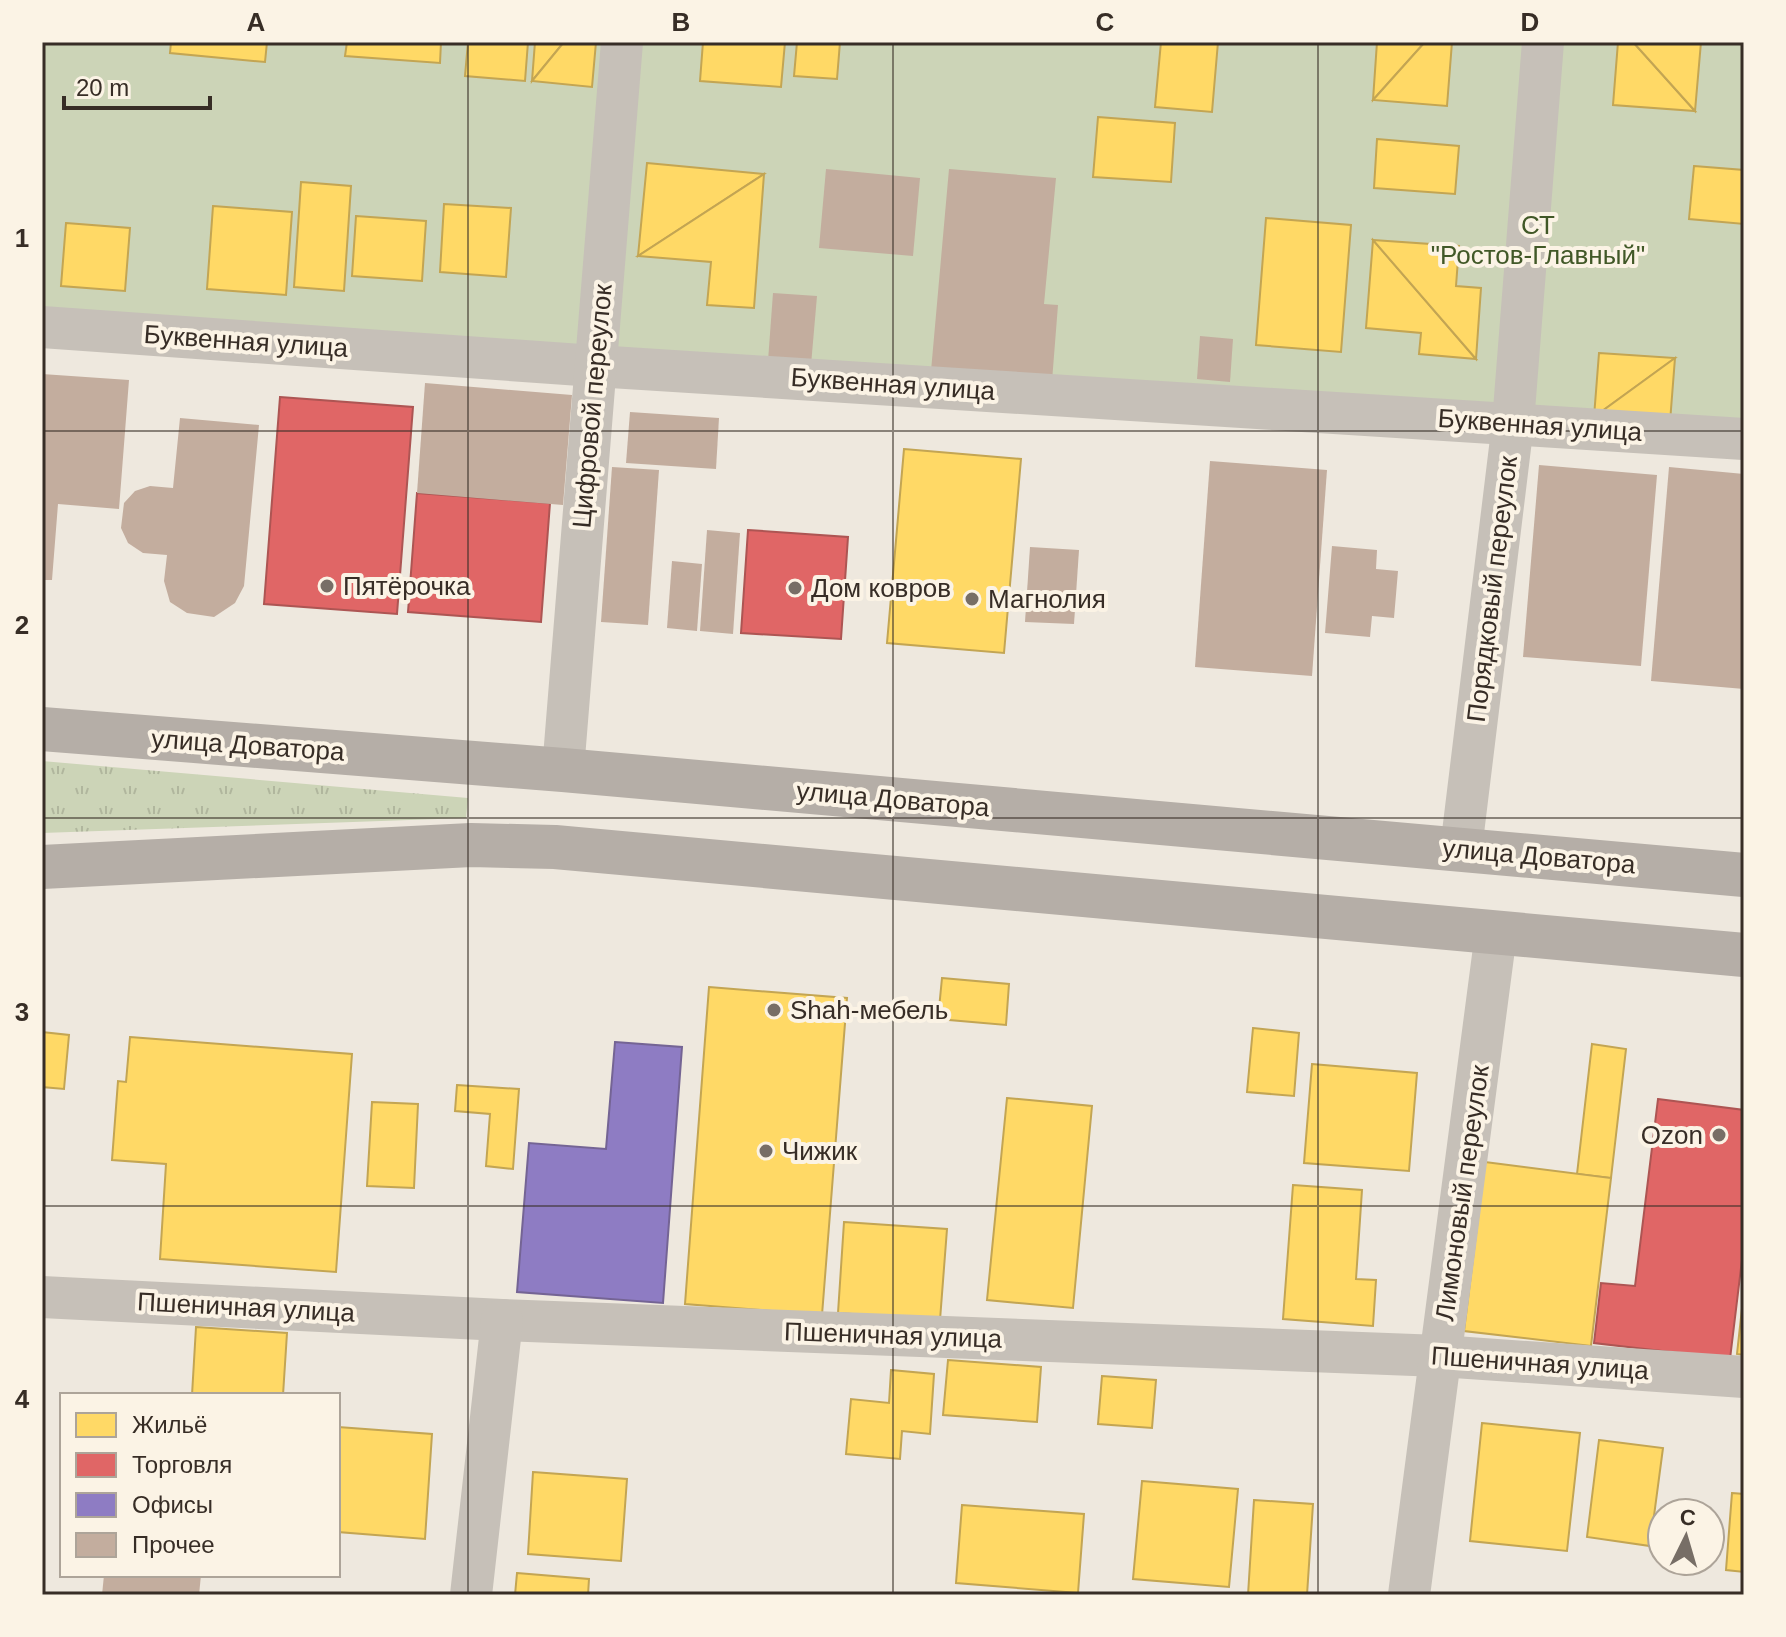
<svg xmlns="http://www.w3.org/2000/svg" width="1786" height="1637" viewBox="0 0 1786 1637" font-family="Arial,sans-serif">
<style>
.grass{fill:url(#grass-tufts)}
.garden{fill:#ccd4b7}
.homes{fill:#ffd966;stroke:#c3a553;stroke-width:2}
.shops{fill:#e06666;stroke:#ad5553;stroke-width:2}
.offices{fill:#8e7cc3;stroke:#746494;stroke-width:2}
.building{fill:#c3ad9e}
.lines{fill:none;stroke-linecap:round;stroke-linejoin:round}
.street{stroke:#c6c0b8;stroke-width:42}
.primary{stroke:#b5aea7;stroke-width:44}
.grid{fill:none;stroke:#372d26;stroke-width:2;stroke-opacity:0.55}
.poi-dot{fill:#776e66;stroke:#fbf3e5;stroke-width:3}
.labels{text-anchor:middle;stroke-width:8;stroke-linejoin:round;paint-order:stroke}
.park-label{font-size:26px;fill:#415827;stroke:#fbf3e5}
.street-label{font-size:26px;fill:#372d26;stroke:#fbf3e5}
.poi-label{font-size:26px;fill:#372d26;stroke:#fbf3e5;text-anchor:start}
.neatline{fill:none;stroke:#372d26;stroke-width:3}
.grid-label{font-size:26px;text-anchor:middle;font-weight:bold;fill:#372d26}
</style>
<defs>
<pattern id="grass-tufts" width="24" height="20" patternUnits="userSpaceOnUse" patternTransform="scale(2)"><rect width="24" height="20" fill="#ccd4b7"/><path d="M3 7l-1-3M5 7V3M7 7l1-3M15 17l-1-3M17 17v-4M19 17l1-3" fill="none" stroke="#b0b69d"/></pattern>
</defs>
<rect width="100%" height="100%" fill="#eee8de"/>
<polygon class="grass" points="42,761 468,798 466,818 42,833"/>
<polygon class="garden" points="42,42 1744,42 1744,451 42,340"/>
<g class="homes">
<polygon points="171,42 267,42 265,62 170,53"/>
<polygon points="347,42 441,42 440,63 345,56"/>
<polygon points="468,42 528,42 525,81 465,76"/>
<polygon points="535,42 564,42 532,81"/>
<polygon points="564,42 596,42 592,87 532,81"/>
<polygon points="703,42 785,42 781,87 700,81"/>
<polygon points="797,42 840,42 837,79 794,76"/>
<polygon points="1161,42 1218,42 1212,112 1155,107"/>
<polygon points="1377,42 1425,42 1373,100"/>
<polygon points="1425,42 1452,42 1447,106 1373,100"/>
<polygon points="1618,42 1633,42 1695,111 1613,105"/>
<polygon points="1633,42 1701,42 1695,111"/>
<polygon points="1098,117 1175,123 1171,182 1093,177"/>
<polygon points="1377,139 1459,146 1455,194 1374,188"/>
<polygon points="647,163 764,174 638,256"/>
<polygon points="1694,166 1744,170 1744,224 1689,219"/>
<polygon points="764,174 754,308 707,305 711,262 638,256"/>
<polygon points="301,182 351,186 344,291 294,287"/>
<polygon points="444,204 511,208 506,277 440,272"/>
<polygon points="213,206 292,212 286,295 207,289"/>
<polygon points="356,216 426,221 422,281 352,276"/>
<polygon points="1266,218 1351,225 1341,352 1256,345"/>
<polygon points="66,223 130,228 125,291 61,286"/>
<polygon points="1373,240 1476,359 1419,354 1421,333 1366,328"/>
<polygon points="1373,240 1459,246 1456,286 1481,288 1476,359"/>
<polygon points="1599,353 1675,358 1594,417"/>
<polygon points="1675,358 1670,422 1594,417"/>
<polygon points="904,449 1021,459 1004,653 887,643"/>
<polygon points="942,978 1009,984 1006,1025 938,1019"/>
<polygon points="709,987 847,998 822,1315 685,1304"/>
<polygon points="1253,1028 1299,1033 1294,1096 1247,1092"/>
<polygon points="42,1032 69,1035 64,1089 42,1087"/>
<polygon points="130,1037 352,1054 336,1272 160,1259 166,1164 112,1160 118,1081 126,1082"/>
<polygon points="1592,1044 1626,1049 1611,1178 1577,1174"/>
<polygon points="1312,1064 1417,1073 1409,1171 1304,1163"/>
<polygon points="457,1085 519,1089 513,1169 486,1166 490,1114 455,1111"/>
<polygon points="1007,1098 1092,1106 1073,1308 987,1300"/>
<polygon points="372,1102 418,1104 414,1188 367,1186"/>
<polygon points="1485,1162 1611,1178 1591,1346 1464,1331"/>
<polygon points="1293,1185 1362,1190 1356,1279 1376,1280 1373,1326 1283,1319"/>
<polygon points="844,1222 947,1229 940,1320 838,1313"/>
<polygon points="1744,1290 1744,1355 1737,1354"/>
<polygon points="196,1327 287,1333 283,1395 192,1395"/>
<polygon points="948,1360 1041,1367 1037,1422 943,1415"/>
<polygon points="891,1370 934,1374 930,1434 902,1431 900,1459 846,1454 851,1399 889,1403"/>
<polygon points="1102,1376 1156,1380 1152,1428 1098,1424"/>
<polygon points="1482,1423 1580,1433 1567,1551 1470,1541"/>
<polygon points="338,1427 432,1434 425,1539 338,1532"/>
<polygon points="1599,1440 1663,1448 1650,1546 1587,1537"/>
<polygon points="533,1472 627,1479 621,1561 528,1554"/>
<polygon points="1142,1481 1238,1489 1229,1587 1133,1579"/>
<polygon points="1732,1493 1744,1494 1744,1572 1726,1570"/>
<polygon points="1254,1500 1313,1504 1307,1595 1248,1595"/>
<polygon points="962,1505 1084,1514 1078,1593 956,1583"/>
<polygon points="517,1573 589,1579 588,1595 515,1595"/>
</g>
<g class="shops">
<polygon points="280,397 413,407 397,614 264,604"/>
<polygon points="417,493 550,503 541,622 408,612"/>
<polygon points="748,530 848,537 841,639 741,633"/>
<polygon points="1658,1099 1744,1110 1744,1243 1730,1359 1594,1343 1601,1283 1635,1286"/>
</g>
<polygon class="offices" points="615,1042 682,1047 663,1303 517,1292 529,1143 606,1149"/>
<g class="building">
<polygon points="826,169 920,178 913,256 819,248"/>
<polygon points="949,169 1056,178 1044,304 1058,305 1052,381 931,371"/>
<polygon points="773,293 817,296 811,365 768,361"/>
<polygon points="1200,336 1233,339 1230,382 1197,379"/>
<polygon points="42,374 129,380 119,509 58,504 52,580 42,580"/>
<polygon points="425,383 572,395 563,505 417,493"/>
<polygon points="630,412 719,418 716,469 626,463"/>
<polygon points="180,418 259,425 244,586 235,603 214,617 187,613 170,602 164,581 167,555 143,553 128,543 121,528 124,503 135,491 150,486 173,488"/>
<polygon points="1210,461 1327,470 1312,676 1195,667"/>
<polygon points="1539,465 1657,475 1641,666 1523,657"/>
<polygon points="612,467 659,470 648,625 601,622"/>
<polygon points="1669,467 1744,474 1744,689 1651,681"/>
<polygon points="707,530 740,533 733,634 700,631"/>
<polygon points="1332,546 1377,550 1376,569 1398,571 1394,618 1372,616 1370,637 1325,633"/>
<polygon points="1030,547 1079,550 1074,624 1025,622"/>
<polygon points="672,561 702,564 697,631 667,628"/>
<polygon points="104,1575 201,1575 199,1595 102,1595"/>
</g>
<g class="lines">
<g class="street">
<polyline points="42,327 595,366 1744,439"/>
<polyline points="563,770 622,42"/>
<polyline points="1461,849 1513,423 1543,42"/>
<polyline points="42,1297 502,1320 1440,1356 1744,1377"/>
<polyline points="471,1595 502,1320"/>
<polyline points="1409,1595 1496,933"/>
</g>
<g class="primary">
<polyline points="42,729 563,770 1744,875"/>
<polyline points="42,867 471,845 555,847 1744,955"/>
</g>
</g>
<path class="grid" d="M468 42V1595M893 42V1595M1318 42V1595M42 431H1744M42 818H1744M42 1206H1744"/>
<g class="poi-dot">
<circle cx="327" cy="586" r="8"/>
<circle cx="795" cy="588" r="8"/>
<circle cx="972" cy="599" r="8"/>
<circle cx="774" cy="1010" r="8"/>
<circle cx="1719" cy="1135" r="8"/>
<circle cx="766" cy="1151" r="8"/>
</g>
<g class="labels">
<g class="park-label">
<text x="1538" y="234">СТ<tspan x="1538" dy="30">"Ростов-Главный"</tspan></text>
</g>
<g class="street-label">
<text transform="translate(246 341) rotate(4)" y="9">Буквенная улица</text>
<text transform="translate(893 384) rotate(4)" y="9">Буквенная улица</text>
<text transform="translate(592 406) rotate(-85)" y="9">Цифровой переулок</text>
<text transform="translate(1540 425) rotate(4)" y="9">Буквенная улица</text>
<text transform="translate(1492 589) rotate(-83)" y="9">Порядковый переулок</text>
<text transform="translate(248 745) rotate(4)" y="9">улица Доватора</text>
<text transform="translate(893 799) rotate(5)" y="9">улица Доватора</text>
<text transform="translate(1539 856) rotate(5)" y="9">улица Доватора</text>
<text transform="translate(1462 1193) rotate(-82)" y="9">Лимоновый переулок</text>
<text transform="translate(246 1307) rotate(3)" y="9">Пшеничная улица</text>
<text transform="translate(893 1335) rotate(2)" y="9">Пшеничная улица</text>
<text transform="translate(1540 1363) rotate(4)" y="9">Пшеничная улица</text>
</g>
<g class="poi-label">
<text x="343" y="595">Пятёрочка</text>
<text x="811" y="597">Дом ковров</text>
<text x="988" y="608">Магнолия</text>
<text x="790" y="1019">Shah-мебель</text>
<text x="1703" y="1144" text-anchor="end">Ozon</text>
<text x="782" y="1160">Чижик</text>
</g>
</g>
<rect width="1786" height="1637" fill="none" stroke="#fbf3e5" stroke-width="88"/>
<rect x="60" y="1393" width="280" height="184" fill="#fbf3e5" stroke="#ada499" stroke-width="2"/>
<rect x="76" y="1413" width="40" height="24" fill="#ffd966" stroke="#ada499" stroke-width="2"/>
<text x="132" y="1433" font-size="24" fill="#372d26">Жильё</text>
<rect x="76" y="1453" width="40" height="24" fill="#e06666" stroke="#ada499" stroke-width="2"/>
<text x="132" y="1473" font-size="24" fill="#372d26">Торговля</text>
<rect x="76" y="1493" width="40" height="24" fill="#8e7cc3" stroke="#ada499" stroke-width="2"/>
<text x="132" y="1513" font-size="24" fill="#372d26">Офисы</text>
<rect x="76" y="1533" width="40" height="24" fill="#c3ad9e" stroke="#ada499" stroke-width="2"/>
<text x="132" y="1553" font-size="24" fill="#372d26">Прочее</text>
<g transform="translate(1686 1537) rotate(5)"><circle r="38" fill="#fbf3e5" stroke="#ada499" stroke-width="2"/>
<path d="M0-6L14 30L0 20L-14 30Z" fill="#776e66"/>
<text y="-12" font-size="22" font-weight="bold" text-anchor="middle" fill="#372d26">С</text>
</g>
<path d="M64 96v12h146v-12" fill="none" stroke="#372d26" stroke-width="4"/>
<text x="76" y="96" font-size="24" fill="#372d26" stroke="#fbf3e5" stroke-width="6" paint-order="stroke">20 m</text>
<rect x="44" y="44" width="1698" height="1549" class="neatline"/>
<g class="grid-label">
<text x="256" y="31">A</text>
<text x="681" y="31">B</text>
<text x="1105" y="31">C</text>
<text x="1530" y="31">D</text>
<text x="22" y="247">1</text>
<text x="22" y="634">2</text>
<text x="22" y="1021">3</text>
<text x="22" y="1408">4</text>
</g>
</svg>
